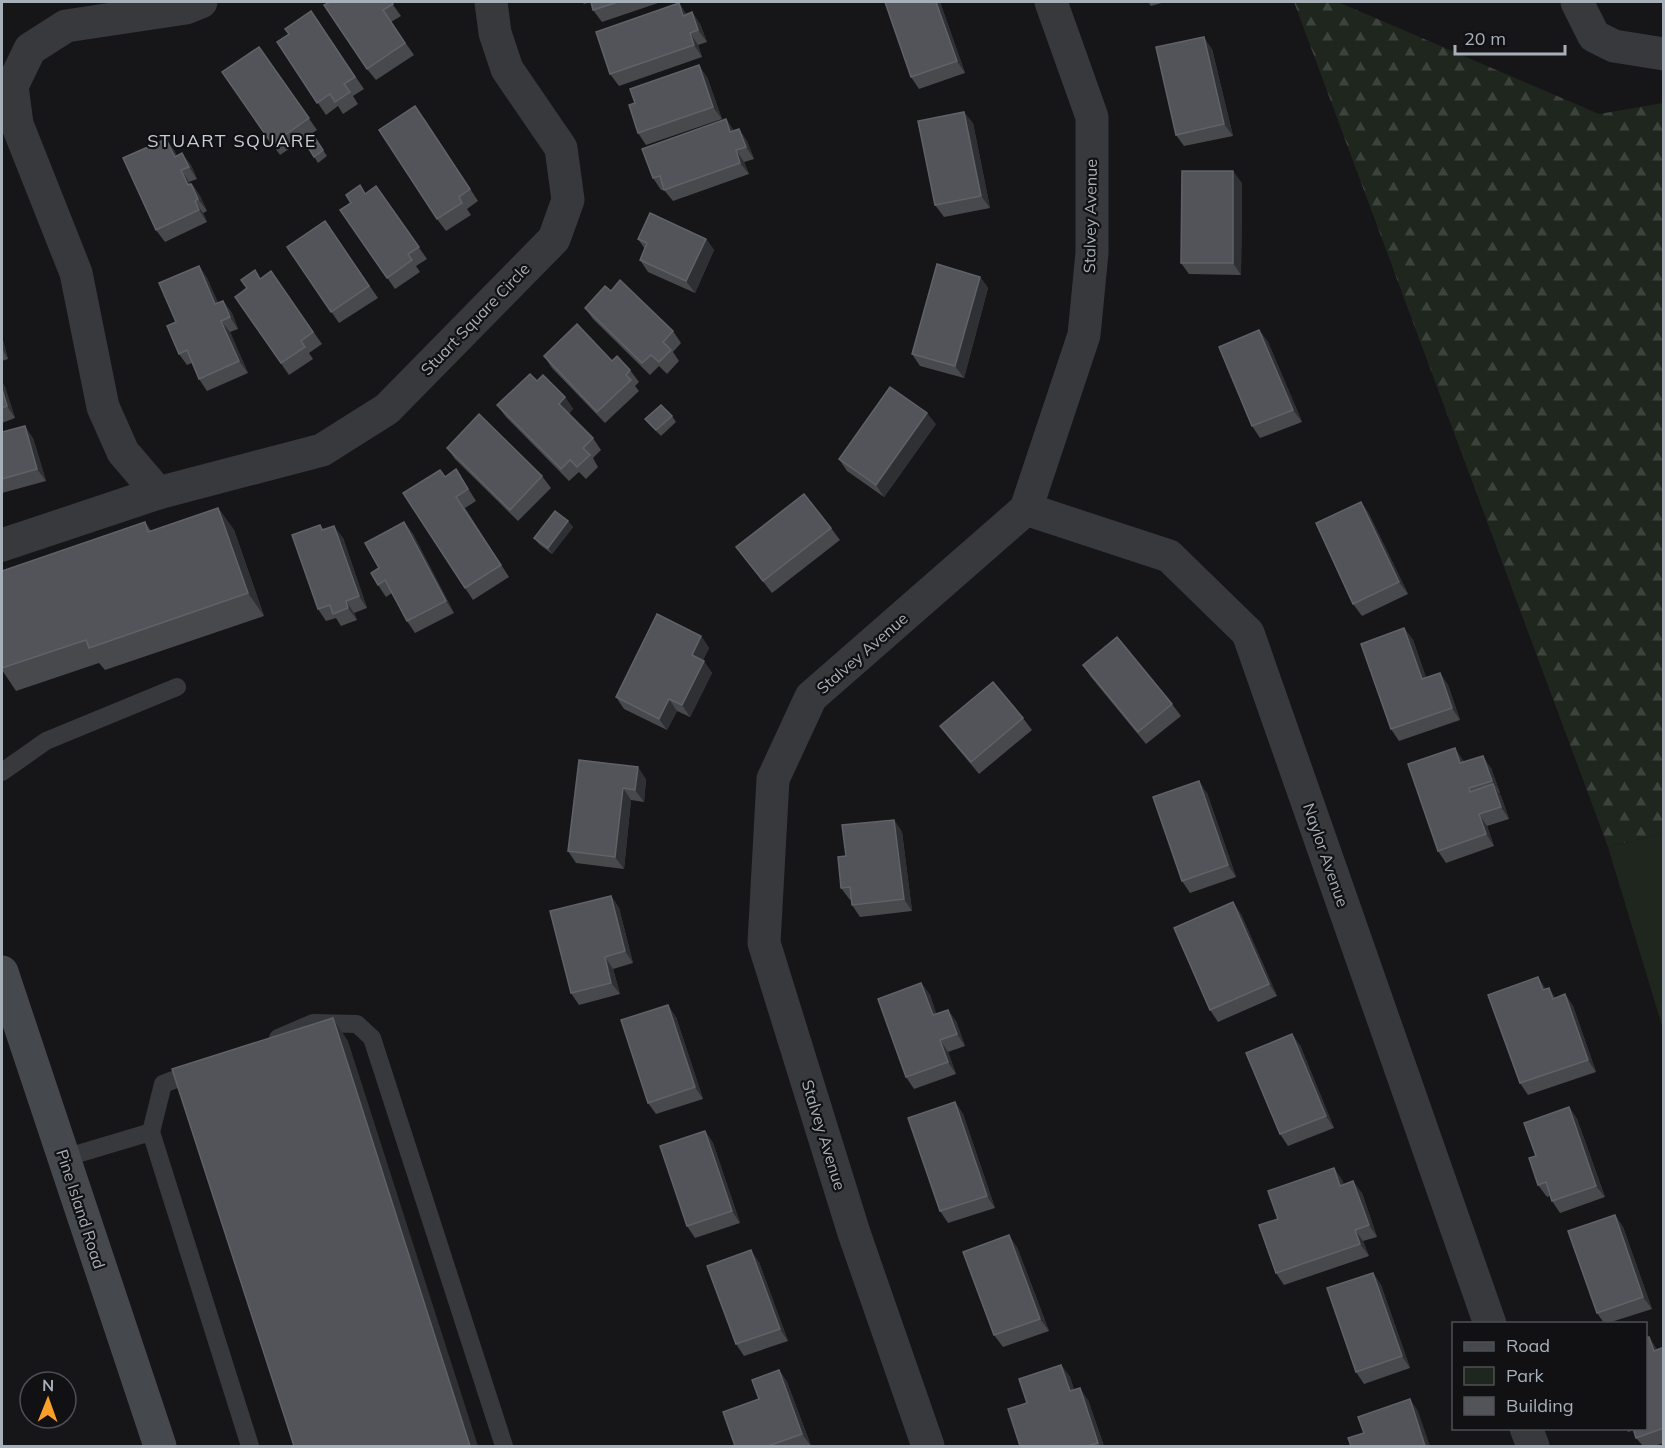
<svg xmlns="http://www.w3.org/2000/svg" width="1665" height="1448" viewBox="0 0 1665 1448" font-family="Mulish,sans-serif">
<style>
.green{fill:#1e261e}
.forest{fill:url(#forest-firs)}
.lines{fill:none;stroke-linecap:round;stroke-linejoin:round}
.lane{stroke:#37393d;stroke-width:18}
.street{stroke:#37393d;stroke-width:33}
.secondary{stroke:#45484d;stroke-width:33}
.wall{fill:#47494d}
.shaded-wall{fill:#2f3033}
.building{fill:#525459;stroke:#5f6268;stroke-width:1.5}
.labels{text-anchor:middle;stroke-width:4.5;stroke-linejoin:round;paint-order:stroke}
.street-label{font-size:16px;fill:#a7afb9;stroke:#111113}
.neighbourhood-label{font-size:18px;letter-spacing:1.5px;fill:#c9cdd5;stroke:#111113}
</style>
<defs>
<pattern id="forest-firs" width="22" height="20" patternUnits="userSpaceOnUse" patternTransform="scale(1.5)"><rect width="22" height="20" fill="#1e261e"/><path d="M5 1l3.5 6h-7zM16 11l3.5 6h-7z" fill="#3c433d"/></pattern>
</defs>
<rect width="100%" height="100%" fill="#161618"/>
<polygon class="green" points="1663,833 1663,1029 1608,847"/>
<polygon class="forest" points="1294,2 1338,2 1599,114 1663,103 1663,833 1608,847"/>
<g class="lines">
<g class="lane">
<polyline points="2,772 46,741 177,687"/>
<polyline points="278,1038 313,1023 357,1024 372,1038 504,1446"/>
<polyline points="151,1132 163,1084 197,1071"/>
<polyline points="64,1158 151,1132 250,1446"/>
</g>
<g class="street">
<polyline points="1577,2 1594,36 1614,46 1664,54"/>
<polyline points="158,493 123,452 103,407 76,273 17,124 12,86 30,49 66,26 186,8 201,2"/>
<polyline points="1026,509 1169,556 1248,633 1490,1324"/>
<polyline points="2,545 158,493 322,450 387,409 554,239 568,200 561,148 507,69 495,33 491,2"/>
<polyline points="1526,1428 1533,1446"/>
<polyline points="928,1446 854,1233 764,943 773,779 811,697 1026,509 1084,335 1092,253 1092,117 1051,2"/>
</g>
<polyline class="secondary" points="2,972 160,1446"/>
</g>
<g class="wall">
<polygon points="330,2 391,2 401,16 391,22 414,55 376,80 367,69"/>
<polygon points="582,2 661,2 602,22 593,10 591,2 584,4"/>
<polygon points="885,2 940,2 965,73 919,89 911,77"/>
<polygon points="1148,2 1165,2 1151,6"/>
<polygon points="679,3 686,14 692,12 700,24 707,42 698,45 702,57 619,86 610,74"/>
<polygon points="311,11 364,89 353,96 358,104 343,114 338,106 326,115 277,42 289,34"/>
<polygon points="259,47 317,130 280,155 222,72"/>
<polygon points="1212,49 1233,136 1184,146 1176,135"/>
<polygon points="707,77 722,119 646,145 638,133 635,103"/>
<polygon points="424,118 478,201 467,209 471,215 446,231 437,219"/>
<polygon points="726,119 734,131 739,129 747,141 754,159 744,162 749,174 673,201 664,190 661,190 653,178"/>
<polygon points="973,123 990,208 944,217 935,205"/>
<polygon points="315,138 327,156 318,163 306,144"/>
<polygon points="174,150 177,156 191,165 197,179 189,182 190,184 192,184 200,196 207,211 203,213 207,222 165,242 156,230"/>
<polygon points="1242,183 1241,275 1189,274 1181,263"/>
<polygon points="360,185 366,194 376,186 427,259 416,266 420,272 395,289 340,210 351,203"/>
<polygon points="325,221 378,298 339,323 287,247"/>
<polygon points="638,239 706,239 714,250 695,293 648,272 640,260 645,249"/>
<polygon points="199,266 207,278 218,303 223,301 232,313 238,329 230,332 248,373 207,391 199,379 192,363 187,365 179,354 176,322"/>
<polygon points="271,271 322,344 309,353 313,359 289,375 235,297"/>
<polygon points="980,277 988,288 964,378 920,366 912,354"/>
<polygon points="611,291 673,331 681,343 673,352 679,361 667,374 659,366 650,375 593,319 585,308"/>
<polygon points="1259,330 1268,342 1302,422 1260,438 1252,426"/>
<polygon points="2,337 8,359 2,361"/>
<polygon points="544,356 612,361 630,370 639,382 635,386 639,391 605,423 552,368"/>
<polygon points="537,381 565,397 573,409 569,414 593,438 601,450 593,458 598,467 586,479 579,472 569,481 506,417 497,405"/>
<polygon points="2,382 5,387 15,418 2,423"/>
<polygon points="672,416 676,422 661,436 650,425 645,419"/>
<polygon points="936,424 884,497 847,471 839,459"/>
<polygon points="2,432 33,438 46,481 2,493"/>
<polygon points="447,448 542,476 551,488 518,521 455,459"/>
<polygon points="456,469 476,501 465,508 509,577 473,600 465,588 445,477"/>
<polygon points="1361,502 1369,514 1408,594 1362,616 1353,604"/>
<polygon points="218,508 234,530 264,616 105,670 99,663 16,691 2,670 2,571 145,522 151,531"/>
<polygon points="568,521 573,527 552,554 539,544 534,538"/>
<polygon points="404,522 413,534 454,613 415,633 407,621 392,593 386,597 378,585 379,568"/>
<polygon points="320,525 324,530 343,538 367,608 354,613 357,620 341,626 336,618 326,621 318,609"/>
<polygon points="831,528 840,540 772,593 736,547"/>
<polygon points="1404,628 1413,640 1426,678 1440,673 1448,685 1460,720 1399,741 1391,729"/>
<polygon points="701,636 709,648 703,660 712,673 690,717 677,711 667,730 624,709 616,697"/>
<polygon points="1083,665 1172,704 1181,716 1146,744 1091,677"/>
<polygon points="1023,718 1032,730 979,774 949,738 940,726"/>
<polygon points="579,760 646,779 644,802 631,800 624,869 576,863 568,851"/>
<polygon points="1463,760 1464,762 1491,768 1500,793 1499,793 1501,796 1509,819 1487,826 1494,846 1446,863 1438,851"/>
<polygon points="1207,793 1236,877 1190,893 1182,881"/>
<polygon points="894,820 902,832 912,911 860,917 852,905 851,900 850,900 841,888 846,856"/>
<polygon points="611,896 619,908 633,963 613,969 620,994 579,1005 571,993"/>
<polygon points="1241,914 1277,996 1218,1022 1210,1010"/>
<polygon points="921,983 930,995 936,1014 956,1021 965,1046 948,1052 956,1074 914,1089 906,1077"/>
<polygon points="1546,989 1556,998 1565,994 1573,1006 1596,1072 1528,1095 1520,1083"/>
<polygon points="676,1017 703,1099 656,1114 648,1103"/>
<polygon points="1300,1045 1334,1128 1288,1146 1280,1134"/>
<polygon points="955,1102 963,1114 995,1208 948,1223 940,1211"/>
<polygon points="1569,1107 1577,1119 1605,1197 1560,1213 1552,1201 1550,1196 1547,1197 1538,1185 1536,1156"/>
<polygon points="705,1131 713,1143 740,1223 695,1238 687,1226"/>
<polygon points="1334,1168 1342,1180 1344,1185 1362,1193 1377,1237 1363,1241 1369,1256 1284,1285 1276,1273 1278,1219"/>
<polygon points="1615,1215 1623,1227 1652,1309 1608,1323 1604,1323 1597,1313"/>
<polygon points="1017,1247 1049,1331 1003,1347 994,1335"/>
<polygon points="759,1262 788,1341 744,1356 736,1344"/>
<polygon points="1373,1273 1381,1285 1410,1368 1364,1384 1356,1372"/>
<polygon points="1664,1347 1664,1443 1654,1446 1643,1446 1636,1438 1634,1430 1628,1432 1626,1428 1646,1428 1657,1349"/>
<polygon points="1061,1365 1070,1377 1074,1390 1088,1400 1104,1446 1020,1446 1027,1403"/>
<polygon points="779,1370 787,1382 811,1446 735,1446 759,1399"/>
</g>
<g class="shaded-wall">
<polygon points="936,2 940,2 965,73 957,61"/>
<polygon points="679,3 687,15 683,16"/>
<polygon points="692,12 700,24 707,42 698,30"/>
<polygon points="690,33 698,45 702,57 694,45"/>
<polygon points="1204,37 1212,49 1233,136 1224,124"/>
<polygon points="699,65 707,77 722,119 713,107"/>
<polygon points="964,112 973,123 990,208 981,196"/>
<polygon points="726,119 734,131 730,132"/>
<polygon points="739,129 747,141 754,159 746,147"/>
<polygon points="166,139 174,150 183,169 175,157"/>
<polygon points="736,150 744,162 749,174 740,163"/>
<polygon points="182,153 191,165 197,179 189,167"/>
<polygon points="181,170 189,182 196,197 188,185"/>
<polygon points="1233,171 1242,183 1241,275 1233,263"/>
<polygon points="191,184 200,196 207,211 198,199"/>
<polygon points="195,201 203,213 207,222 199,210"/>
<polygon points="706,239 714,250 695,293 686,281"/>
<polygon points="199,266 207,278 223,316 215,304"/>
<polygon points="980,277 988,288 964,378 955,366"/>
<polygon points="223,301 232,313 238,329 230,317"/>
<polygon points="221,321 230,332 248,373 239,361"/>
<polygon points="1259,330 1268,342 1302,422 1293,410"/>
<polygon points="2,337 8,359 2,349"/>
<polygon points="2,382 5,387 15,418 7,406 2,389"/>
<polygon points="565,397 573,409 567,416 559,404"/>
<polygon points="927,413 936,424 884,497 876,485"/>
<polygon points="25,426 33,438 46,481 37,469"/>
<polygon points="1361,502 1369,514 1408,594 1399,582"/>
<polygon points="218,508 234,530 264,616 248,593"/>
<polygon points="568,521 573,527 552,554 548,548"/>
<polygon points="404,522 413,534 454,613 446,601"/>
<polygon points="334,526 343,538 367,608 359,596"/>
<polygon points="346,601 354,613 357,620 348,608"/>
<polygon points="1404,628 1413,640 1431,691 1422,679"/>
<polygon points="701,636 709,648 700,666 692,655"/>
<polygon points="704,661 712,673 690,717 682,705"/>
<polygon points="1440,673 1448,685 1460,720 1452,708"/>
<polygon points="669,699 677,711 667,730 659,719"/>
<polygon points="1455,748 1463,760 1468,775 1460,763"/>
<polygon points="1483,756 1491,768 1500,793 1492,781"/>
<polygon points="638,767 646,779 644,802 635,790"/>
<polygon points="1199,781 1207,793 1236,877 1228,865"/>
<polygon points="1493,784 1501,796 1509,819 1501,807"/>
<polygon points="623,788 631,800 624,869 615,857"/>
<polygon points="1479,814 1487,826 1494,846 1486,834"/>
<polygon points="894,820 902,832 912,911 904,899"/>
<polygon points="611,896 619,908 633,963 625,951"/>
<polygon points="1233,902 1241,914 1277,996 1269,984"/>
<polygon points="605,957 613,969 620,994 611,983"/>
<polygon points="1538,977 1546,989 1543,990"/>
<polygon points="921,983 930,995 941,1027 933,1015"/>
<polygon points="1549,988 1557,1000 1553,999"/>
<polygon points="1565,994 1573,1006 1596,1072 1588,1060"/>
<polygon points="668,1005 676,1017 703,1099 695,1087"/>
<polygon points="948,1010 956,1021 965,1046 957,1034"/>
<polygon points="333,1018 348,1041 478,1446 470,1446"/>
<polygon points="1292,1034 1300,1045 1334,1128 1326,1116"/>
<polygon points="940,1040 948,1052 956,1074 948,1062"/>
<polygon points="955,1102 963,1114 995,1208 987,1196"/>
<polygon points="1569,1107 1577,1119 1605,1197 1596,1186"/>
<polygon points="705,1131 713,1143 740,1223 732,1211"/>
<polygon points="1334,1168 1342,1180 1348,1198 1340,1186"/>
<polygon points="1353,1181 1362,1193 1377,1237 1369,1225"/>
<polygon points="1615,1215 1623,1227 1652,1309 1643,1297"/>
<polygon points="1355,1230 1363,1241 1369,1256 1360,1244"/>
<polygon points="1009,1235 1017,1247 1049,1331 1040,1319"/>
<polygon points="751,1250 759,1262 788,1341 780,1329"/>
<polygon points="1373,1273 1381,1285 1410,1368 1402,1356"/>
<polygon points="1649,1337 1657,1349 1662,1362 1654,1351"/>
<polygon points="1061,1365 1070,1377 1078,1403 1070,1391"/>
<polygon points="779,1370 787,1382 811,1446 802,1434"/>
<polygon points="1080,1388 1088,1400 1104,1446 1101,1446 1098,1443"/>
<polygon points="1410,1399 1418,1411 1430,1446 1425,1446"/>
</g>
<g class="building">
<polygon points="330,2 391,2 393,4 383,10 405,43 367,69 324,5"/>
<polygon points="591,2 618,2 593,10"/>
<polygon points="885,2 936,2 957,61 911,77"/>
<polygon points="679,3 683,16 692,12 698,30 690,33 694,45 610,74 596,32"/>
<polygon points="311,11 355,77 344,84 350,92 335,102 330,94 317,103 277,42 289,34 285,29"/>
<polygon points="1204,37 1224,124 1176,135 1156,47"/>
<polygon points="259,47 309,118 272,144 222,72"/>
<polygon points="699,65 713,107 638,133 629,105 635,103 630,89"/>
<polygon points="415,106 470,189 459,197 462,203 437,219 379,130"/>
<polygon points="964,112 981,196 935,205 918,121"/>
<polygon points="726,119 730,132 739,129 746,147 736,150 740,163 664,190 660,176 653,178 642,149"/>
<polygon points="315,138 323,150 314,157 306,144"/>
<polygon points="166,139 175,157 182,153 189,167 181,170 188,185 191,184 198,199 195,201 199,210 156,230 123,158"/>
<polygon points="1182,171 1233,171 1233,263 1181,263"/>
<polygon points="360,185 365,194 376,186 419,247 408,254 412,260 387,278 340,210 351,203 346,195"/>
<polygon points="650,213 706,239 686,281 640,260 647,243 638,239"/>
<polygon points="325,221 369,286 331,312 287,247"/>
<polygon points="937,264 980,277 955,366 912,354"/>
<polygon points="199,266 215,304 223,301 230,317 221,321 239,361 199,379 187,350 179,354 167,326 176,322 159,283"/>
<polygon points="255,270 260,279 271,271 313,332 301,341 305,347 281,363 235,297 247,288 241,280"/>
<polygon points="620,280 673,331 663,342 671,350 659,362 651,355 642,363 585,308 605,286 611,291"/>
<polygon points="577,324 612,361 617,356 630,370 626,375 631,380 597,412 544,356"/>
<polygon points="1259,330 1293,410 1252,426 1219,347"/>
<polygon points="530,374 537,381 543,375 565,397 559,404 593,438 583,448 590,455 577,467 570,460 561,469 497,405"/>
<polygon points="890,387 927,413 876,485 839,459"/>
<polygon points="2,389 7,406 2,408"/>
<polygon points="661,405 672,416 656,430 645,419"/>
<polygon points="479,414 542,476 510,510 447,448"/>
<polygon points="25,426 37,469 2,479 2,432"/>
<polygon points="456,469 468,489 456,497 501,565 465,588 403,493 440,470 445,477"/>
<polygon points="804,494 831,528 763,581 736,547"/>
<polygon points="1361,502 1399,582 1353,604 1316,523"/>
<polygon points="218,508 248,593 89,648 86,640 2,668 2,571 145,522 148,532"/>
<polygon points="555,511 568,521 548,548 534,538"/>
<polygon points="404,522 446,601 407,621 385,580 378,585 371,573 379,568 365,543"/>
<polygon points="320,525 322,530 334,526 359,596 346,601 348,608 333,614 330,605 318,609 292,535"/>
<polygon points="657,614 701,636 692,655 704,661 682,705 669,699 659,719 616,697"/>
<polygon points="1404,628 1422,679 1440,673 1452,708 1391,729 1361,644"/>
<polygon points="1117,637 1172,704 1138,732 1083,665"/>
<polygon points="993,682 1023,718 971,762 940,726"/>
<polygon points="1455,748 1460,763 1483,756 1492,781 1469,788 1470,792 1493,784 1501,807 1479,814 1486,834 1438,851 1408,764"/>
<polygon points="579,760 638,767 635,790 623,788 615,857 568,851"/>
<polygon points="1199,781 1228,865 1182,881 1153,797"/>
<polygon points="894,820 904,899 852,905 850,887 841,888 838,857 846,856 842,825"/>
<polygon points="611,896 625,951 605,957 611,983 571,993 550,911"/>
<polygon points="1233,902 1269,984 1210,1010 1174,928"/>
<polygon points="1538,977 1543,990 1549,988 1553,999 1565,994 1588,1060 1520,1083 1488,995"/>
<polygon points="921,983 933,1015 948,1010 957,1034 940,1040 948,1062 906,1077 878,999"/>
<polygon points="668,1005 695,1087 648,1103 621,1020"/>
<polygon points="333,1018 470,1446 294,1446 172,1069"/>
<polygon points="1292,1034 1326,1116 1280,1134 1246,1053"/>
<polygon points="955,1102 987,1196 940,1211 908,1118"/>
<polygon points="1569,1107 1596,1186 1552,1201 1546,1182 1538,1185 1529,1158 1536,1156 1524,1123"/>
<polygon points="705,1131 732,1211 687,1226 660,1146"/>
<polygon points="1334,1168 1340,1186 1353,1181 1369,1225 1355,1230 1360,1244 1276,1273 1259,1225 1278,1219 1268,1191"/>
<polygon points="1615,1215 1643,1297 1597,1313 1568,1231"/>
<polygon points="1009,1235 1040,1319 994,1335 963,1252"/>
<polygon points="751,1250 780,1329 736,1344 707,1266"/>
<polygon points="1373,1273 1402,1356 1356,1372 1327,1288"/>
<polygon points="1649,1337 1654,1351 1664,1347 1664,1428 1636,1438 1633,1428 1646,1428 1646,1338"/>
<polygon points="1061,1365 1070,1391 1080,1388 1098,1443 1087,1446 1020,1446 1008,1409 1027,1403 1019,1379"/>
<polygon points="779,1370 802,1434 768,1446 735,1446 723,1412 759,1399 752,1380"/>
<polygon points="1410,1399 1425,1446 1351,1446 1348,1438 1364,1433 1358,1417"/>
</g>
<g class="labels">
<g class="street-label">
<text transform="translate(1090 216) rotate(-89)" y="6">Stalvey Avenue</text>
<text transform="translate(475 319) rotate(-46)" y="6">Stuart Square Circle</text>
<text transform="translate(862 653) rotate(-41)" y="6">Stalvey Avenue</text>
<text transform="translate(1326 855) rotate(71)" y="6">Naylor Avenue</text>
<text transform="translate(824 1135) rotate(73)" y="6">Stalvey Avenue</text>
<text transform="translate(81 1209) rotate(72)" y="6">Pine Island Road</text>
</g>
<g class="neighbourhood-label">
<text x="232" y="147">STUART SQUARE</text>
</g>
</g>
<rect width="1665" height="1448" fill="none" stroke="#a7afb9" stroke-width="6"/>
<rect x="1452" y="1322" width="195" height="108" fill="#111113" stroke="#4d5055" stroke-width="1.5"/>
<rect x="1464" y="1342" width="30" height="9" fill="#45484d" stroke="#4d5055" stroke-width="1.5"/>
<text x="1506" y="1352" font-size="18" fill="#a7afb9">Road</text>
<rect x="1464" y="1367" width="30" height="18" fill="#1e261e" stroke="#4d5055" stroke-width="1.5"/>
<text x="1506" y="1382" font-size="18" fill="#a7afb9">Park</text>
<rect x="1464" y="1397" width="30" height="18" fill="#525459" stroke="#4d5055" stroke-width="1.5"/>
<text x="1506" y="1412" font-size="18" fill="#a7afb9">Building</text>
<g transform="translate(48 1400) rotate(1)"><circle r="28" fill="#111113" stroke="#4d5055" stroke-width="1.5"/>
<path d="M0-4.5L10 22L0 15L-10 22Z" fill="#fc9f2a"/>
<text y="-9" font-size="16" font-weight="bold" text-anchor="middle" fill="#a7afb9">N</text>
</g>
<path d="M1455 45v9h110v-9" fill="none" stroke="#a7afb9" stroke-width="3"/>
<text x="1464" y="45" font-size="18" fill="#a7afb9" stroke="#111113" stroke-width="4.5" paint-order="stroke">20 m</text>
</svg>
